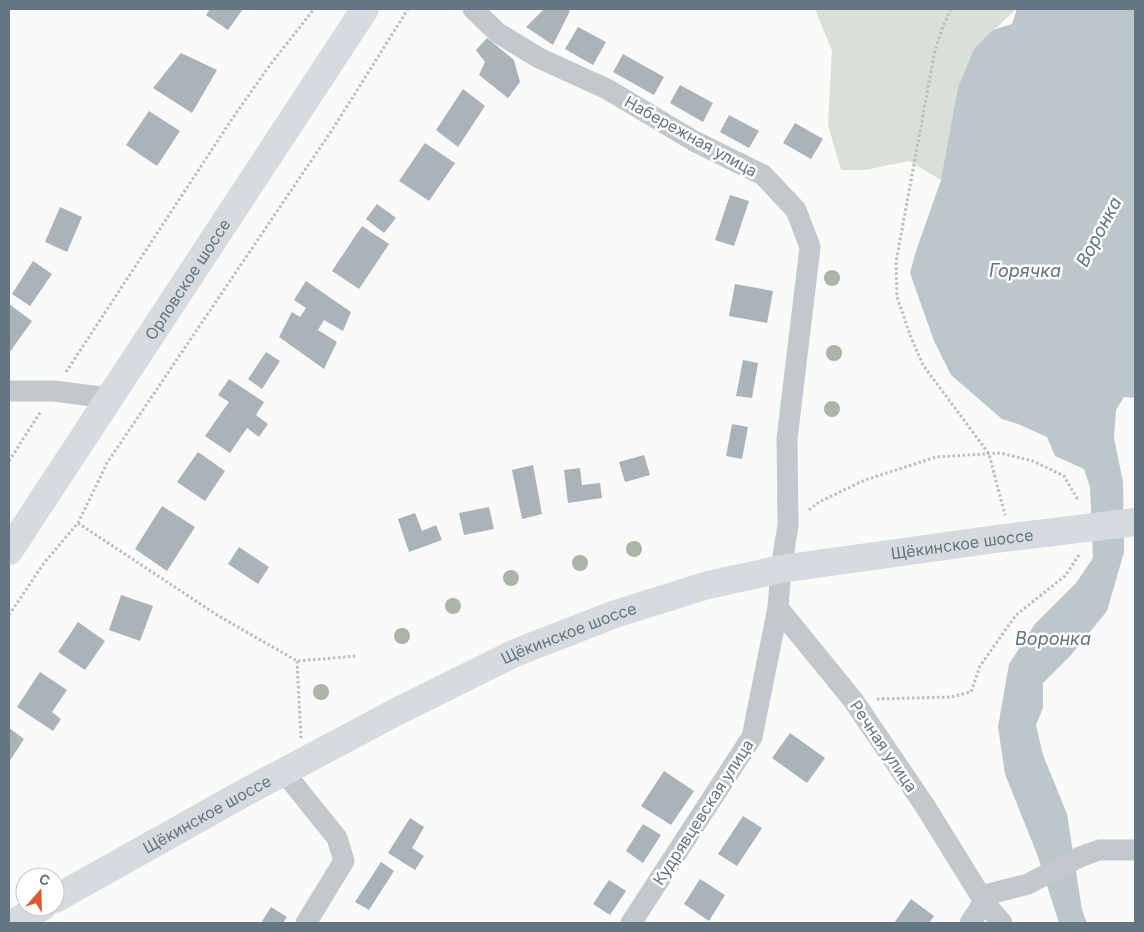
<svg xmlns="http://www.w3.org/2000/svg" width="1144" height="932" viewBox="0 0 1144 932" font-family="Inter,sans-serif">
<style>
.green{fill:#dadfd7}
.water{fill:#bbc7cb}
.building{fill:#aab3b9}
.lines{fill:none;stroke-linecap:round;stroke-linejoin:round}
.path{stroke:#bbbfc2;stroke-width:3;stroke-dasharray:2.5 2.5;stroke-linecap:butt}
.street{stroke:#c3c8cc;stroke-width:21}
.secondary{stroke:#d6dbdf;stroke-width:28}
.primary{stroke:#d6dbdf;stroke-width:28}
.tree{fill:#aab4a7}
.labels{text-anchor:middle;stroke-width:5;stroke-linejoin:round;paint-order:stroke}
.street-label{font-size:16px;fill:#657683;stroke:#fff}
.water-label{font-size:18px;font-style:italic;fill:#60757c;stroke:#fff}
</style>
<rect width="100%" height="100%" fill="#fafaf8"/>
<polygon class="green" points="815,9 1016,9 974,49 941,180 909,161 865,170 841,170 828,125 832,51"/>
<polygon class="water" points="1017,9 1135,9 1135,398 1124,397 1116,410 1114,438 1123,482 1124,552 1107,611 1071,655 1043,683 1043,708 1036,725 1043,755 1067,814 1082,910 1087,923 1059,923 1037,854 1005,774 998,727 1009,664 1035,624 1076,583 1093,558 1090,487 1084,469 1055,456 1047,437 1018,424 1002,419 951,375 934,341 910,273 915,254 941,180 958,88 974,49 993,30 1012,24"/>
<g class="building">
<polygon points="210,9 243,9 228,30 206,15"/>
<polygon points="544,9 567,9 570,11 553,45 526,27"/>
<polygon points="578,27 606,42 593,65 565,49"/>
<polygon points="487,38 514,60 520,82 508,98 479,75 485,62 476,50"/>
<polygon points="181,53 217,70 192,113 153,88"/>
<polygon points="623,54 664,77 654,95 613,72"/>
<polygon points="680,85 713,103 703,122 670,103"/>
<polygon points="463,89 485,106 458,147 436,130"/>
<polygon points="149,111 180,131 157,166 126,145"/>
<polygon points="729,115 759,131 749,148 720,132"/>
<polygon points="795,123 823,139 811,159 783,143"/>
<polygon points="425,143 455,163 429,201 399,181"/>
<polygon points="730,195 749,201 734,246 715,240"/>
<polygon points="377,204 396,218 384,233 366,219"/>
<polygon points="60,207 82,217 67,252 45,242"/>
<polygon points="362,226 389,244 359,289 332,271"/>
<polygon points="33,261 52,274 30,306 12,294"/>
<polygon points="306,281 351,312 343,331 324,320 318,330 337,342 324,369 279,337 292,312 300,317 306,308 294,300"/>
<polygon points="735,284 773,291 767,323 729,316"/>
<polygon points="9,304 32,321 9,353"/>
<polygon points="266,352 280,361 262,389 248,379"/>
<polygon points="743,360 758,363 752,398 736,396"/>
<polygon points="229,379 264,402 256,415 268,424 259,437 247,428 230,453 205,436 229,402 218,395"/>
<polygon points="732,424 748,427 742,459 726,456"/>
<polygon points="198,452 225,471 205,501 177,482"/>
<polygon points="644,455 650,475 625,482 619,462"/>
<polygon points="533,465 542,514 522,519 512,470"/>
<polygon points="580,468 582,485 600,483 602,498 568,503 564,470"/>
<polygon points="162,506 195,527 167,571 135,549"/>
<polygon points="489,507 494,529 464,535 459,513"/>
<polygon points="415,513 422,531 436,525 442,540 409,552 398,519"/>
<polygon points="239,547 269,567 258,584 228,564"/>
<polygon points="121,595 153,606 140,641 109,630"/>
<polygon points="78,622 105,641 85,670 58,652"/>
<polygon points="40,672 67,690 52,712 61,719 53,731 17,707"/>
<polygon points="9,728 24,739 9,762"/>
<polygon points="790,733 825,758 807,783 772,758"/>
<polygon points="664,771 694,791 671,825 641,806"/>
<polygon points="743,816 762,828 737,866 718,854"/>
<polygon points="410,818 424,827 412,848 424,856 415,870 388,853"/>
<polygon points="643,824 661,835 643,863 626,851"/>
<polygon points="381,862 394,871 369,910 355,902"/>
<polygon points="700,879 725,895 709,921 684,904"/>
<polygon points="609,880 626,891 610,915 593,904"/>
<polygon points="911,899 934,916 929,923 894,923"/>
<polygon points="271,907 287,917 283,923 261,923"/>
</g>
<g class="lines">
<g class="path">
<polyline points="951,9 943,26 935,50 896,262 897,297 910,335 923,365 989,454 1005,515"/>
<polyline points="66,372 232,119 270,65 314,9"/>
<polyline points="9,461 41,411"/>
<polyline points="809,510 819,502 865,480 936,457 1000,453 1033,461 1064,476 1078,500"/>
<polyline points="78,523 217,615 297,661 357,656"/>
<polyline points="9,615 44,563 78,523 107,463 334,127 408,9"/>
<polyline points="297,661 301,738"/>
<polyline points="877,699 951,697 971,692 980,666 1016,615 1065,576 1079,555"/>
</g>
<g class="street">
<polyline points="473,9 498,33 539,58 607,89 694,141 763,175 796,210 810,247 787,439 788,525 781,569 778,608 853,700 925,806 985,903 1002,923"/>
<polyline points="9,391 54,391 108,398"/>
<polyline points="284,772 337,838 344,861 306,923"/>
<polyline points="631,923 752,737 778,608"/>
<polyline points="970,923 989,894 1028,884 1080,857 1099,850 1135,850"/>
</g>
<path class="secondary" id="s1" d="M9 551 365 9"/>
<g class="primary">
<path id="s2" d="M55 899 244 793 396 712 515 653 615 614 708 585 781 569 996 539 1135 522"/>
<polyline points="13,923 42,907"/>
</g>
</g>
<g class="tree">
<circle cx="832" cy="278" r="8"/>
<circle cx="834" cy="353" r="8"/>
<circle cx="832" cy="409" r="8"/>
<circle cx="634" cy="549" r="8"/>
<circle cx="580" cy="563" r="8"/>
<circle cx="511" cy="578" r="8"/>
<circle cx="453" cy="606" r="8"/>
<circle cx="402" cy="636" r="8"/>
<circle cx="321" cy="692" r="8"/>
</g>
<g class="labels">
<g class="street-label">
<text transform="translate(691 136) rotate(29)" y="6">Набережная улица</text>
<text dy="6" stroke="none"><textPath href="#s1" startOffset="325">Орловское шоссе</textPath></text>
<text dy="6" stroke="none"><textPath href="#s2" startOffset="984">Щёкинское шоссе</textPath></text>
<text dy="6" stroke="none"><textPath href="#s2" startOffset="579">Щёкинское шоссе</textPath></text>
<text transform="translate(884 746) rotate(56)" y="6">Речная улица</text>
<text transform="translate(703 812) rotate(-57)" y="6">Кудрявцевская улица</text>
<text dy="6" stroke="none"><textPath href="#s2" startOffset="174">Щёкинское шоссе</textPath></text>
</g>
<g class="water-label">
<text transform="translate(1099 232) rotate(-62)" y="6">Воронка</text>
<text x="1025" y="277">Горячка</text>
<text x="1053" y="645">Воронка</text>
</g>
</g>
<rect width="1144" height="932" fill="none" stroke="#657683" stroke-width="20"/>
<g transform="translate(40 892) rotate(20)"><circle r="24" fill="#ffffff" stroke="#c1c8cd"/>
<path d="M0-4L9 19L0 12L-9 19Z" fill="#e4572e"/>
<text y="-8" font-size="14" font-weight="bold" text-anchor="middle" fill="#657683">С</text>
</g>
</svg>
